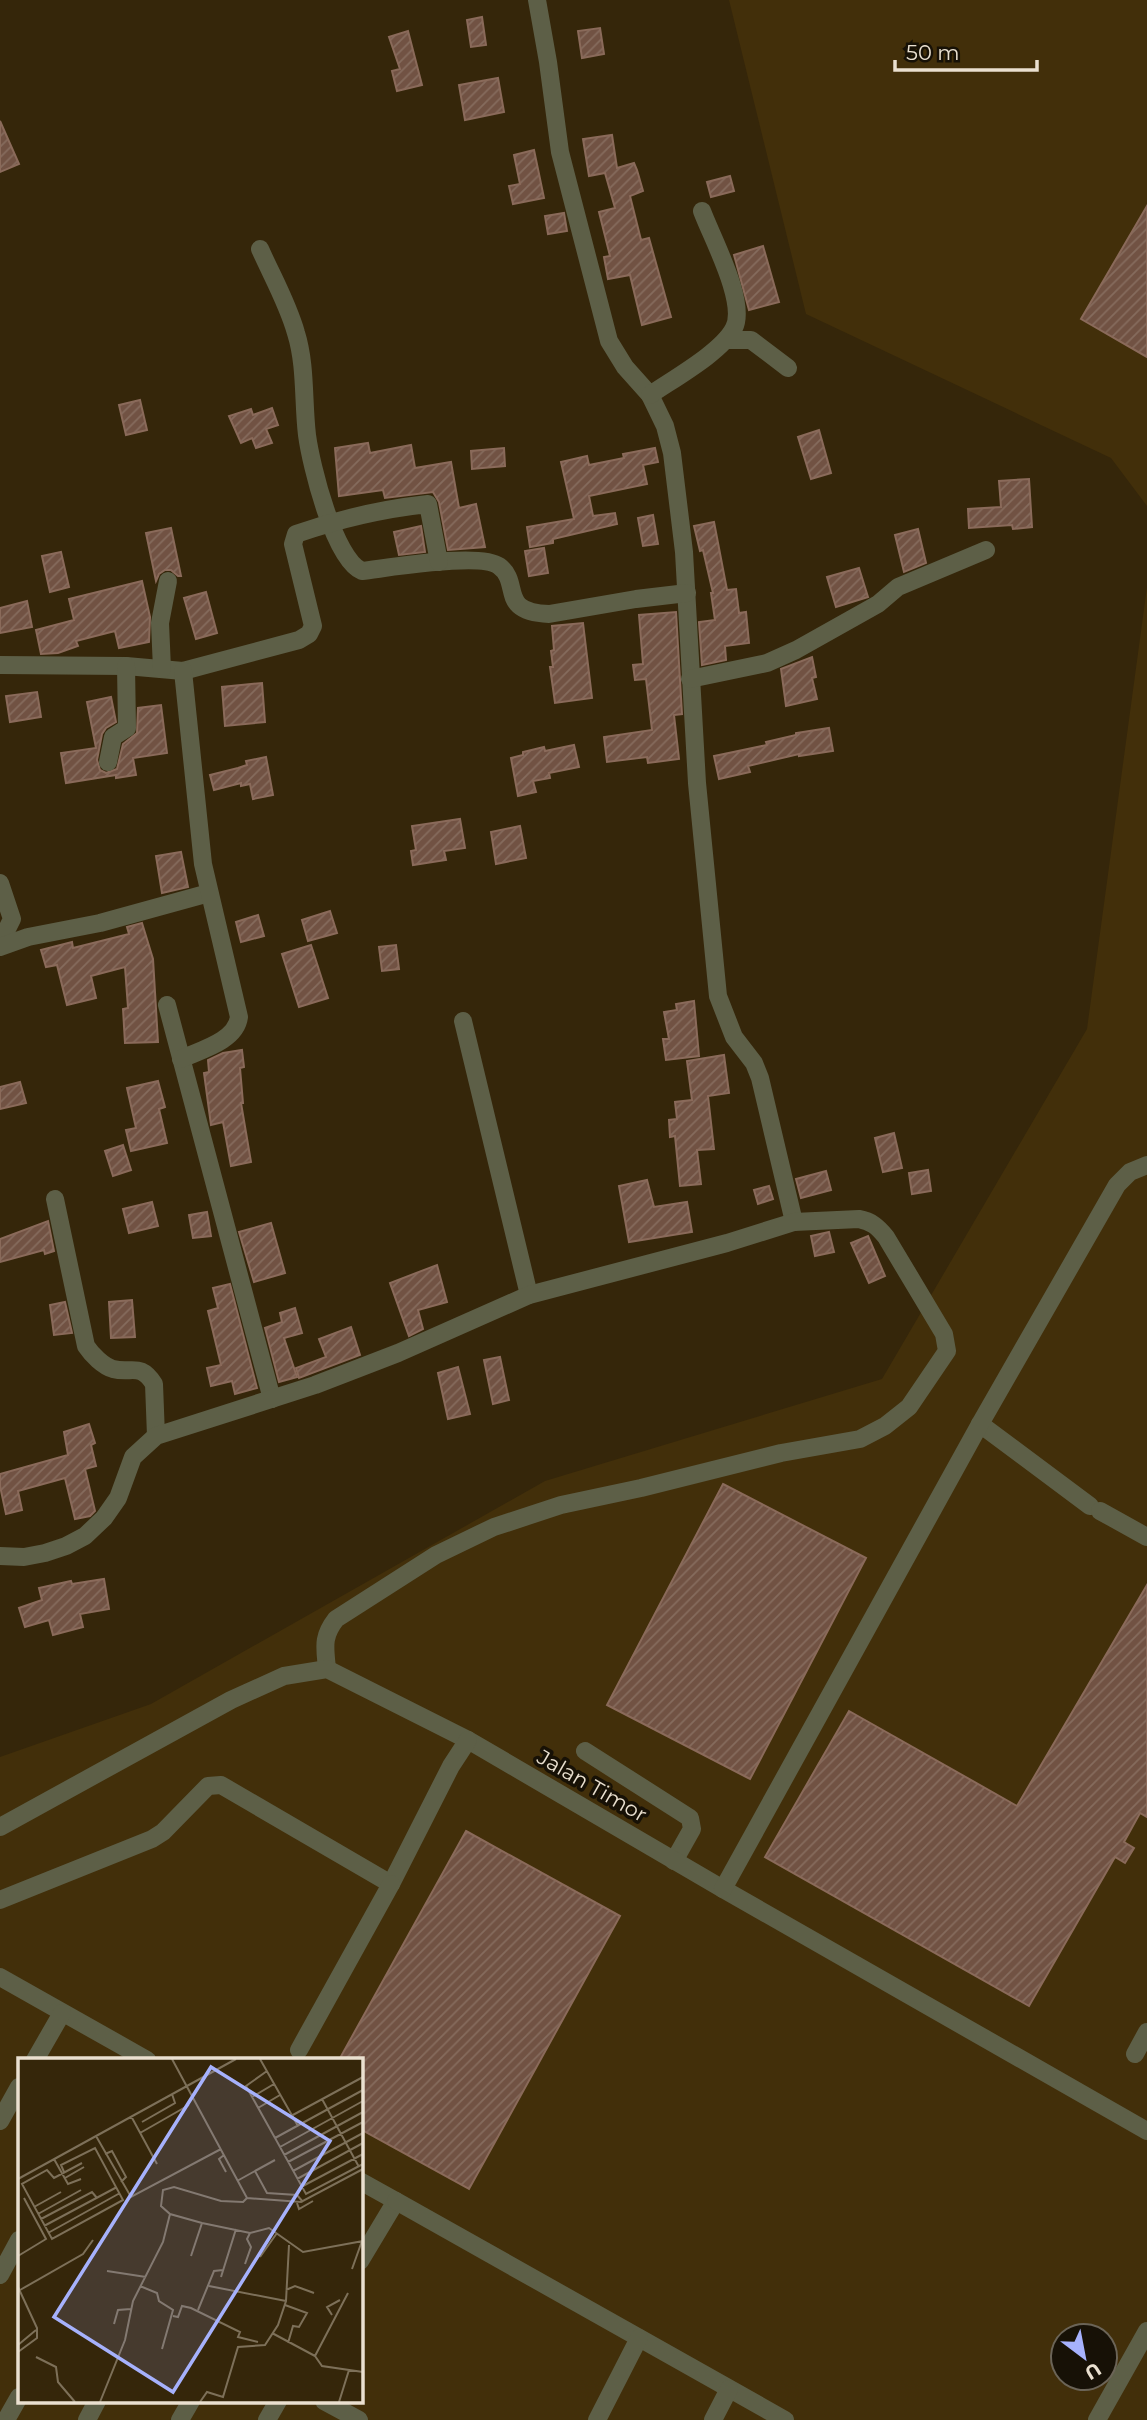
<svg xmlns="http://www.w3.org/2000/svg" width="1147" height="2420" viewBox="0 0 1147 2420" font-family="Montserrat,sans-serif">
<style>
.built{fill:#422f0a;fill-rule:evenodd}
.building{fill:url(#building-hatch);stroke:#8a6a5a;stroke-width:2}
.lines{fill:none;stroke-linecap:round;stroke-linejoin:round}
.minor{stroke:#5d5f47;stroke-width:18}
.labels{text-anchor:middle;stroke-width:7;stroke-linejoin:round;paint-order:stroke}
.street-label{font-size:21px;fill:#eae0d0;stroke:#171106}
.inset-road{fill:none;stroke:#7d7059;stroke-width:2}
.view{fill:#a6b1fc;fill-opacity:0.15;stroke:#a6b1fc;stroke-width:3.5}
.inset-edge{fill:none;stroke:#eae0d0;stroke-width:3.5}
</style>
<defs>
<pattern id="building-hatch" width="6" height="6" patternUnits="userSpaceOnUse" patternTransform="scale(1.75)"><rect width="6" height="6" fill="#715243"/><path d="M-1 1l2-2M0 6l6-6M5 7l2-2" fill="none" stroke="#856b5d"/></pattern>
</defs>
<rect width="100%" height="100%" fill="#35260a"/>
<g class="built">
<polygon points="729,0 1147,0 1147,506 1111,458 806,314"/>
<path d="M1147 587V2420H0V1757L151 1704 545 1481 882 1379 1087 1029ZM19 2060H360V2401H19ZM1063 2336H1105V2378H1063Z"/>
</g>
<g class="building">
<polygon points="482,17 486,45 471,47 467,20"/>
<polygon points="600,28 604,54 582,58 578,31"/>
<polygon points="408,31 422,85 397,91 392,71 400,69 389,37"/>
<polygon points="498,78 504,112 465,120 459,85"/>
<polygon points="0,121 19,164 0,172"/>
<polygon points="612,135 617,168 634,163 637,170 643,191 630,196 641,240 649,238 671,317 642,325 630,275 608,279 604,257 610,256 599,212 615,208 605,173 589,176 583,139"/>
<polygon points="534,150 544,198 513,204 509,186 520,184 514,155"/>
<polygon points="730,176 734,191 711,197 707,182"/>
<polygon points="1147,206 1147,357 1081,319"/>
<polygon points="564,213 567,231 548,234 545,216"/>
<polygon points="763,246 779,302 749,310 734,255"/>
<polygon points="140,400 147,430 126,435 119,405"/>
<polygon points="272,408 278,425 266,429 272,443 256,448 252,438 241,443 229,416 251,409 253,415"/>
<polygon points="819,430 831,473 811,479 798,437"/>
<polygon points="368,443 370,453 411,445 415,468 451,462 459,508 476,504 485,547 448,550 439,502 433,492 385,498 383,490 339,496 335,448"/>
<polygon points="504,448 505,466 472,469 471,451"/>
<polygon points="655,448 658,462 643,465 647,484 589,496 593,516 615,513 617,524 553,539 553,543 530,547 527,527 574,519 561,462 587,456 589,465 624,458 623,454"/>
<polygon points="1029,479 1032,527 1013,529 1012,525 969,528 968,509 1001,507 999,481"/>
<polygon points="653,515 658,544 643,546 638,518"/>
<polygon points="714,522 727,590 736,589 739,613 746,612 749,643 725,646 726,660 702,665 699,622 715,620 711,593 713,593 703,550 700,551 694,526"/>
<polygon points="421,526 425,552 399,555 394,532"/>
<polygon points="171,528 181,576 178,576 171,570 165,570 159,574 156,581 146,533"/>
<polygon points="918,529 926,563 904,572 895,535"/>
<polygon points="544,548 548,573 529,576 525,551"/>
<polygon points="61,552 69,587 50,592 42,556"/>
<polygon points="859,568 868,597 836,607 827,577"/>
<polygon points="142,581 150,617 149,642 119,648 115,631 76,641 78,646 58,653 41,654 36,630 74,620 69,599"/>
<polygon points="206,592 217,633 196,639 184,598"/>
<polygon points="27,601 32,627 0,633 0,608"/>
<polygon points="676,612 682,714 674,715 679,759 648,763 647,757 607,762 604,737 652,730 646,679 635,680 633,665 643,664 639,615"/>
<polygon points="583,623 592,698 555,703 550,667 553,667 551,651 554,650 552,626"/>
<polygon points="812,657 816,677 812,678 817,699 786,706 781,669"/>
<polygon points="262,683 265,722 225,726 222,687"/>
<polygon points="37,692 41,717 10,722 6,696"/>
<polygon points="111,697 116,722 106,728 102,734 97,760 100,770 106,773 117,769 123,744 137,733 138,708 161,705 167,753 133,758 136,775 116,778 116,775 66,783 61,753 96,748 87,702"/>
<polygon points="829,728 833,751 799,756 799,754 748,766 750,772 719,779 714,756 767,745 766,742 796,735 796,733"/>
<polygon points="574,745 579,767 549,773 550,778 533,781 536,792 518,796 511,758 523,755 523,752 544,747 545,751"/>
<polygon points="266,757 273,795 253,799 250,784 241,786 241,783 214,790 210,775 238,768 247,765 246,761"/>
<polygon points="460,819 465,848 444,851 446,860 413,865 411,851 416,850 412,826"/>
<polygon points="520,826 526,858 496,864 491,832"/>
<polygon points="181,852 188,887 162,893 156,856"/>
<polygon points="330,911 337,933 308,941 302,920"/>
<polygon points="258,915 264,936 241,942 236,922"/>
<polygon points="142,923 153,959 158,1042 125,1043 123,1009 128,1008 125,967 91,976 96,998 67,1005 57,965 46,967 41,950 72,942 73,948 129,934 127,927"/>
<polygon points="311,945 328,998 299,1007 282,954"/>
<polygon points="396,945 399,969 382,971 379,947"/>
<polygon points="694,1001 699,1056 666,1060 663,1039 669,1039 664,1012 677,1010 676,1004"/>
<polygon points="242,1050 244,1067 240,1068 243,1103 241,1103 251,1162 231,1166 223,1122 211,1125 204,1073 209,1072 208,1060 223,1053"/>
<polygon points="724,1055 729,1093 708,1096 714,1149 697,1150 701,1184 680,1186 675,1136 670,1137 669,1120 677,1119 675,1102 692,1100 687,1061"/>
<polygon points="158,1081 165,1107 159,1109 167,1143 131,1151 126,1130 136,1128 127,1088"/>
<polygon points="20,1082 26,1103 0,1109 0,1087"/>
<polygon points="894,1133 902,1168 883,1172 875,1138"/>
<polygon points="123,1145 131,1170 113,1176 105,1151"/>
<polygon points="928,1170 931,1191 912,1194 909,1173"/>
<polygon points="826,1171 831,1190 801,1198 796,1179"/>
<polygon points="647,1180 654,1207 687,1202 692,1232 629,1242 619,1186"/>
<polygon points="769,1186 773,1199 758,1204 754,1190"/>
<polygon points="152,1202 158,1226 129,1233 123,1209"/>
<polygon points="207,1212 211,1236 193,1238 189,1215"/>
<polygon points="48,1221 54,1251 45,1254 44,1250 0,1262 0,1239"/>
<polygon points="271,1223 285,1273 254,1282 239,1232"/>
<polygon points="829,1232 834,1252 815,1256 811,1236"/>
<polygon points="868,1236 885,1276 869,1283 851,1243"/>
<polygon points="437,1265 447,1302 418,1310 423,1329 409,1336 390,1283"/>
<polygon points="230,1284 257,1388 235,1394 232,1381 211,1386 207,1368 221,1365 208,1311 218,1308 213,1288"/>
<polygon points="132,1300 135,1337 111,1338 109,1302"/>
<polygon points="65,1302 72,1333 54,1335 50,1305"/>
<polygon points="295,1308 302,1333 284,1338 297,1377 279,1382 265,1328 282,1322 280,1313"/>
<polygon points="351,1327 360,1355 299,1378 296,1368 326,1357 319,1339"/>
<polygon points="500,1357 509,1400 493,1404 484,1360"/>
<polygon points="458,1367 470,1414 448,1419 438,1373"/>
<polygon points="89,1424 95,1443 91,1445 96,1466 85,1469 95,1511 90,1516 75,1519 65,1478 18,1491 22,1510 6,1514 0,1486 0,1474 68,1455 64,1432"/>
<polygon points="723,1484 866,1558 750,1779 607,1705"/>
<polygon points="104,1579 109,1609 80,1614 83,1627 53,1635 49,1620 25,1627 19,1608 42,1600 39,1588 71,1581 72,1584"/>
<polygon points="1147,1585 1147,1817 1140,1813 1124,1842 1134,1848 1125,1863 1115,1857 1029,2006 765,1857 849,1711 1017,1806"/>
<polygon points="466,1831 620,1916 469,2189 360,2129 360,2060 339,2060"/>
</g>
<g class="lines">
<g class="minor">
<polyline points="537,0 548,62 560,152 609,341 625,367 650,395 665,426 672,453 684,552 697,783 718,996 734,1037 754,1063 760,1078 794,1222"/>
<path d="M260 249C272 276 288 304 296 333 306 365 303 401 307 435 311 465 334 559 362 571 388 568 480 552 499 566 522 583 497 612 549 614L636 599 687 593"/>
<polyline points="726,340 751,340 788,368"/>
<path d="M650 395C673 379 722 352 734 328 747 302 712 238 702 211"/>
<path d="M0 665 126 666 183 671 299 640 309 634 313 626 293 544 296 534C339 519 382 509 428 504L439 562"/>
<polyline points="162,669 160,623 168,581"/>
<polyline points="690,679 767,663 796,650 878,604 898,587 986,550"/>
<polyline points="108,762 113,737 127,728 126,666"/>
<polyline points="0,883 12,919 0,943"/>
<polyline points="0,947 28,937 100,923 209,893"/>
<polyline points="167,1005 272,1399"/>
<polyline points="463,1021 529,1295"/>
<path d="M181 1059C201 1050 236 1041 239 1017L203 864 183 671"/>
<path d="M55 1199 86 1346C92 1355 103 1366 113 1369 132 1374 140 1362 154 1384L156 1436"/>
<polyline points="980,1424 1090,1506"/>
<polyline points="1100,1511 1147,1537"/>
<path d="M0 1556 24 1557 45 1553 66 1546 85 1536 104 1518 118 1498 133 1457 156 1436 315 1385 398 1353 529 1295 727 1243 794 1222 859 1219C871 1221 878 1227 886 1237L944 1334 947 1351 909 1407 885 1426 860 1439 781 1453 641 1488 561 1505 494 1527 436 1555 336 1619C322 1637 325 1647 327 1669"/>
<polyline points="585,1751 690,1818 692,1829 674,1861"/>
<polyline points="0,1827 231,1700 284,1676 327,1669 468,1740 723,1889 1147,2131"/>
<polyline points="723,1889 980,1424 1117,1185 1130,1172 1147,1165"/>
<polyline points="0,1900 152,1839 163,1832 208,1786 221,1785 391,1884 451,1766 468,1740"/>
<polyline points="0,1977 147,2060"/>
<polyline points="299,2050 391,1884"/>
<polyline points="1135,2054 1147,2032"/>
<polyline points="35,2060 62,2013"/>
<polyline points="0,2121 19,2087"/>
<polyline points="360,2181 396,2201 360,2261"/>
<polyline points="396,2201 785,2420"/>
<polyline points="0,2275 19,2240"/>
<polyline points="324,2401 359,2420"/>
<polyline points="6,2420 19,2397"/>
<polyline points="87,2420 97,2401"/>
<polyline points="180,2420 191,2401"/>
<polyline points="267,2420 278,2401"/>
<polyline points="597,2420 639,2338"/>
<polyline points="713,2420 729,2389"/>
<polyline points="1097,2420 1147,2331"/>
</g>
</g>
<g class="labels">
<g class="street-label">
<text transform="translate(592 1786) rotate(30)" y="7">Jalan Timor</text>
</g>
</g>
<g transform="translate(18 2058)">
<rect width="345" height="345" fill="#35260a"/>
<path class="inset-road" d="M154 1 229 140 283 144 345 111M242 1 280 68M249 13 228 28 257 80M345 32 257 80 288 136 345 106M234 39 256 26M304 41 341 109M240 50 262 37M113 58 139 106M273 58 345 19M124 64 157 45 154 36M122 75 171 47M78 78 113 139 203 91M262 89 345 43M87 96 94 93 108 119 103 124M206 97 201 101 208 114M266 97 345 54M36 101 50 126 63 121M270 104 345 64M237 113 257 102M275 113 345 75M46 114 43 107 77 90 105 142 34 181 4 126 29 112 36 120 64 105M47 120 66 109M0 121 218 1M279 121 345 85M219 123 237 113 249 135 279 137 285 144M283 129 345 96M229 140 225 144 203 143 156 129 145 132 143 148 152 156 184 165 232 175 251 170 285 194 345 183M279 145 281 151 295 143M16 149 43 134M20 156 63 132M23 161 74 134 79 140M26 168 99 129M30 175 102 135M0 198 28 181 6 140M173 198 184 165M242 199 259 175M227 206 233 189 229 181 232 175M334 211 344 183M89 213 128 219M203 219 218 171M122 228 139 235 141 243 155 252 144 291M191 228 268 243M0 229 19 270V280L0 294M2 232 65 196 75 182M268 232 277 228 296 235M330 235 297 298 304 308 345 314M267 247 289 255 281 269 275 268 270 285M180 252 196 213 205 212M314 257 309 249 322 242M155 258 160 259 164 248 173 250 222 274 220 279 240 284M96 266 100 252 113 251M254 275 297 298M0 287 18 272M18 299 38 309 40 324 57 344M82 344 107 282 115 243 145 184 152 156M182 344 189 334 205 339 220 289 247 287 260 267 268 243 271 187M321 344 331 312"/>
<path class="view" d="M193 9 312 83 155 334 36 259Z"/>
<rect width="345" height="345" class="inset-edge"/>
</g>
<g transform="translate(1084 2357) rotate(148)"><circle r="33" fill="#171106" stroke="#6b6457" stroke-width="2"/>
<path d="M0-5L12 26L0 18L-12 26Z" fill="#a6b1fc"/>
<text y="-10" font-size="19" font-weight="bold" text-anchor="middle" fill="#eae0d0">U</text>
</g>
<path d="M895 60v10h142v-10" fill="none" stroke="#eae0d0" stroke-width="3.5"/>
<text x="906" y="60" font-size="21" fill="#eae0d0" stroke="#171106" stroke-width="5" paint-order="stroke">50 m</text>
</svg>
